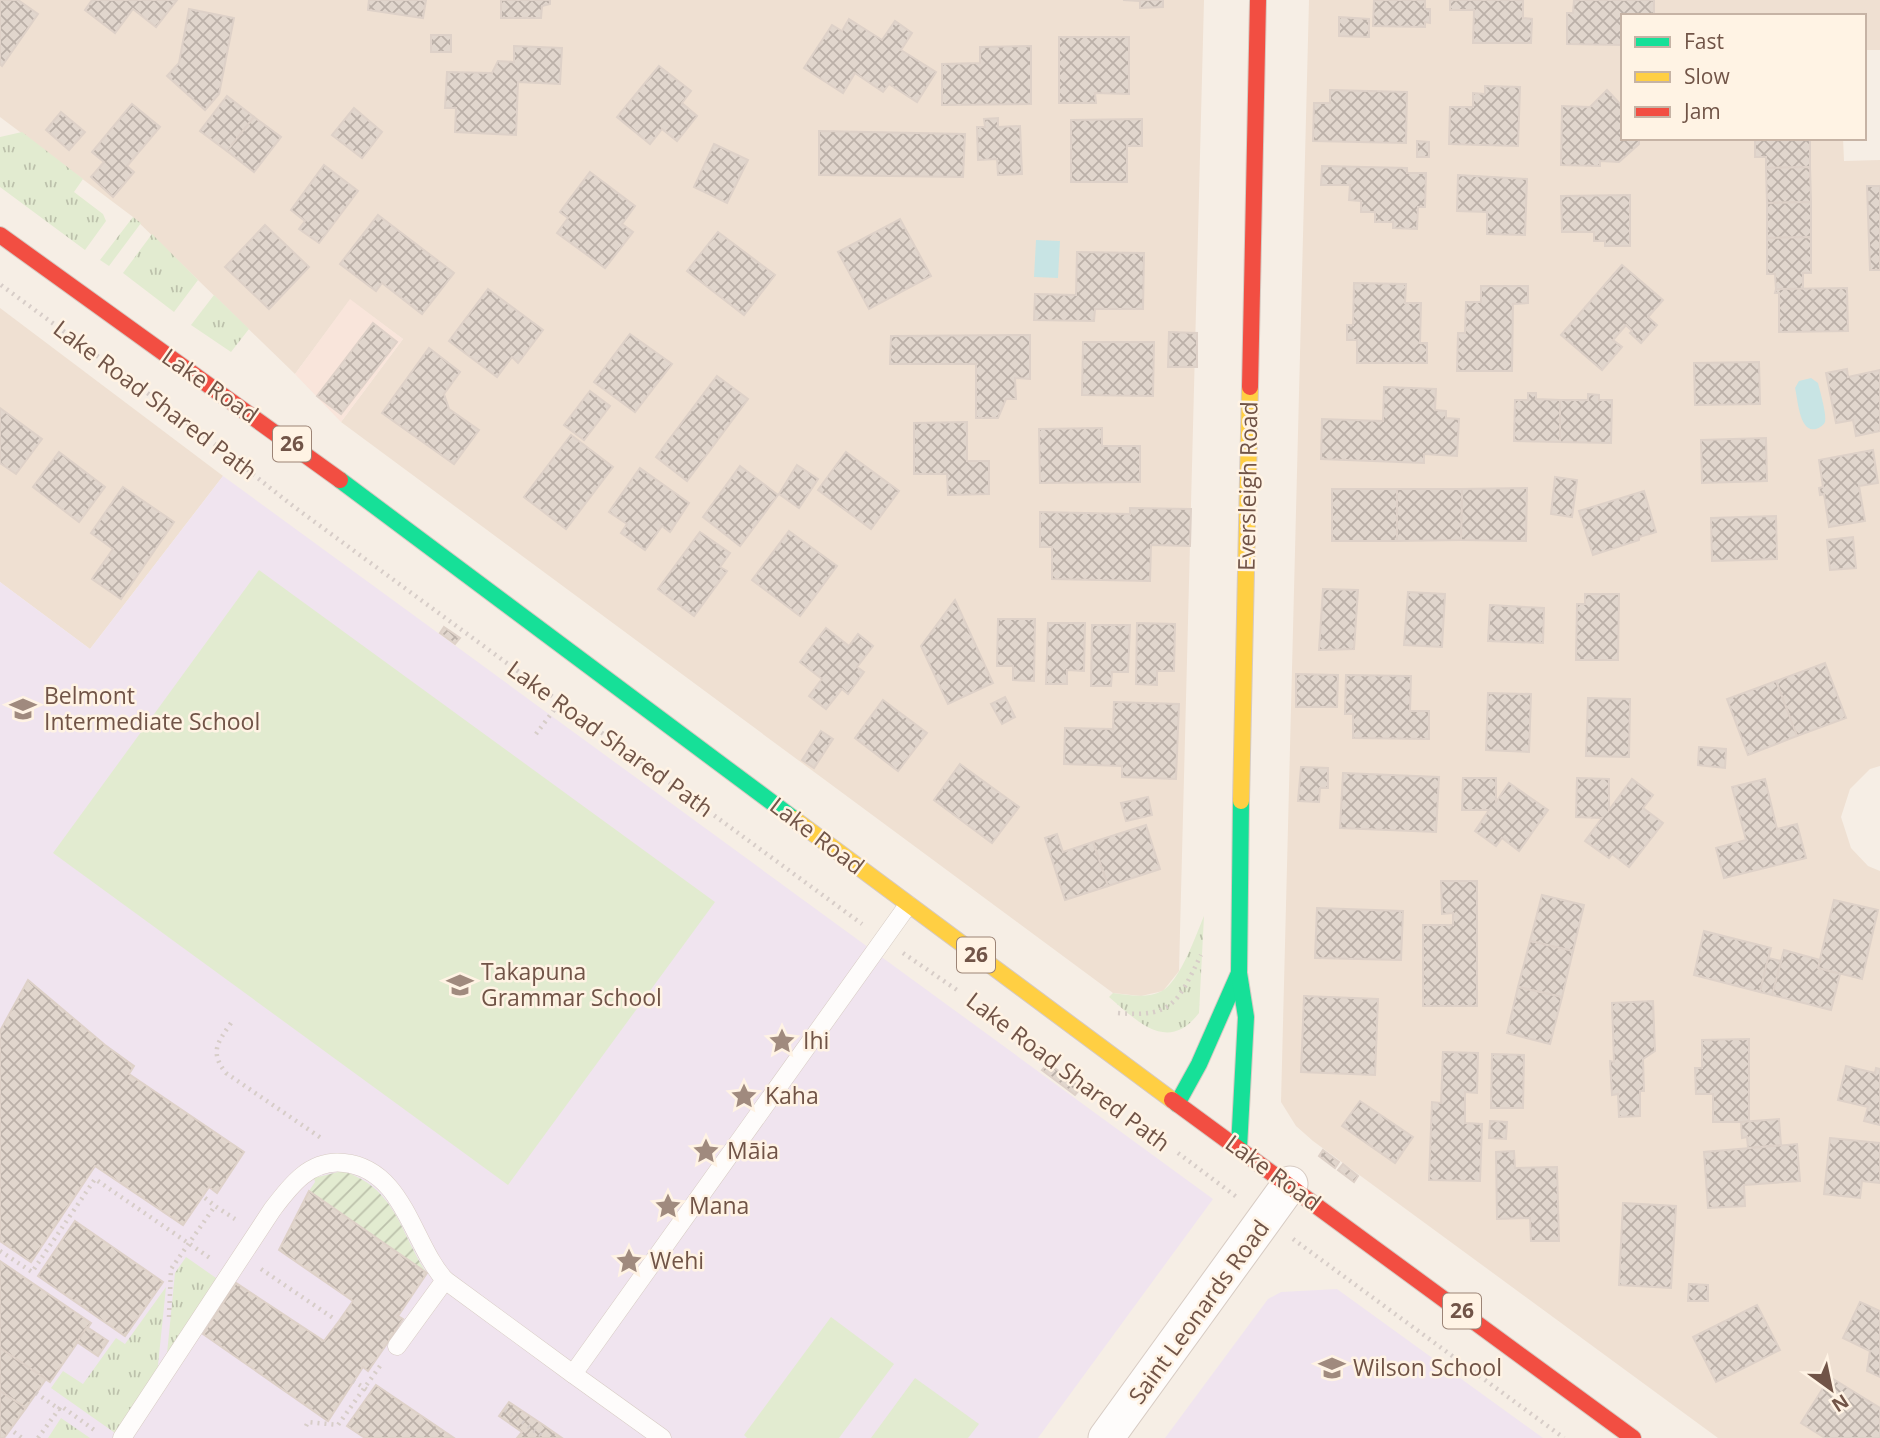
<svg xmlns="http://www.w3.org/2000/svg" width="1880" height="1438" viewBox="0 0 1880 1438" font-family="'Open Sans',sans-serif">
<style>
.residential{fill:#efe0d2}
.commercial{fill:#f9e5db}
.education{fill:#f0e4ef}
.grass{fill:url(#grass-tufts)}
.garden{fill:url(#garden-furrows)}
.pitch{fill:#e2ebd0}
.water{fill:#c8e4e4}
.building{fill:url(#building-cross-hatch);stroke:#ded1c8;stroke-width:2}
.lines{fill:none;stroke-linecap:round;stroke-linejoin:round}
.lane-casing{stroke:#d7cbc3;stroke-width:19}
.street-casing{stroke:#d7cbc3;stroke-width:37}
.fast-casing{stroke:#d6cac2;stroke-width:18}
.slow-casing{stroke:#d6cac2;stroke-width:18}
.jam-casing{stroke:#d6cac2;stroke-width:18}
.path{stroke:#d7cdc8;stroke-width:4.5;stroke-dasharray:2 5;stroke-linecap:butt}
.lane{stroke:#fefcfb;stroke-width:18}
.street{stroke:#fefcfb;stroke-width:35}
.fast{stroke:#16e098;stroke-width:16}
.slow{stroke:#ffcf43;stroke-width:16}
.jam{stroke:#f24e42;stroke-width:16}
.path-bridge{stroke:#d7cdc8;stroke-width:4.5;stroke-dasharray:2 5;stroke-linecap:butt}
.labels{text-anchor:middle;stroke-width:5;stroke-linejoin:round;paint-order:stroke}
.shield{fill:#fff3e4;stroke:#9c8476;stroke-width:2}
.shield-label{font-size:21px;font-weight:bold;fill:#715447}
.street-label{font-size:23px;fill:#715447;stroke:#fff3e4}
.poi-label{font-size:23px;fill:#715447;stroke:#fff3e4;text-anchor:start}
</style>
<defs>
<pattern id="grass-tufts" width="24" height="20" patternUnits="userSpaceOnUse" patternTransform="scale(1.75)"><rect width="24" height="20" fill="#e2ebd0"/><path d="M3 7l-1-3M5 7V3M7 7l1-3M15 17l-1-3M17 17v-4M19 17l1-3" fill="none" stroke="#bcc1ab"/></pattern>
<pattern id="garden-furrows" width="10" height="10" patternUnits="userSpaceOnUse" patternTransform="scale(1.75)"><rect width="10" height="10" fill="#e2ebd0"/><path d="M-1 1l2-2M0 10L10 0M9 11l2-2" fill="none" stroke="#bcc1ab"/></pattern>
<pattern id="building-cross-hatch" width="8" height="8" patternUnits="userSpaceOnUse" patternTransform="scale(1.75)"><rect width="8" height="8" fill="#e1d6cd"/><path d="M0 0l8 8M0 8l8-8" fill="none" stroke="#bbb0a8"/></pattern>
</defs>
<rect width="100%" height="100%" fill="#f6eee5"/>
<g class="residential">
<polygon points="0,0 1204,0 1179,971 1163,991 1141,996 1113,993 341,422 403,339 350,300 295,374 133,217 0,117"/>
<polygon points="1309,0 1880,0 1880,50 1864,50 1864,16 1623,16 1623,138 1843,138 1844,161 1880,160 1880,766 1870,769 1850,789 1841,817 1851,848 1868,866 1880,871 1880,1438 1718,1438 1313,1141 1296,1126 1281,1102"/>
<polygon points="0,308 223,476 90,649 0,582"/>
</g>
<polygon class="commercial" points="350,299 403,339 341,422 295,374"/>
<g class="education">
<polygon points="223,476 1213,1199 1038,1438 0,1438 0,582 90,649"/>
<polygon points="1337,1289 1543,1438 1165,1438 1268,1299 1281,1292"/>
</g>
<g class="grass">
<polygon points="22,132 83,179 74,192 103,214 106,221 85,250 0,187 0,137"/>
<polygon points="133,217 141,223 109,266 100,260"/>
<polygon points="152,234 198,280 174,312 123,273"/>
<polygon points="214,295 249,329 231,352 191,325"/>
<path d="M1204 916 1199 1013C1168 1054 1137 1021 1109 997L1113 993C1129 995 1147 999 1162 991 1180 981 1196 935 1204 916Z"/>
<polygon points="186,1257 219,1280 166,1364 175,1273"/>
<polygon points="166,1287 157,1375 115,1433 51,1388 63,1371 83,1384 116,1338 125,1344"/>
<polygon points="61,1418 90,1438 48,1438"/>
</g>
<path class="garden" d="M342 1171C396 1187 400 1233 427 1273L309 1191 315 1182 314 1178Z"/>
<g class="pitch">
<polygon points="259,570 715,902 508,1185 53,853"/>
<polygon points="831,1317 894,1364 839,1438 747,1438 744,1435"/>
<polygon points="915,1378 979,1424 968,1438 871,1438"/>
</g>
<g class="water">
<polygon points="1036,240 1060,241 1058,278 1034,277"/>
<path d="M1811 378 1818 383C1820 391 1827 415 1825 422 1824 425 1819 428 1816 429 1799 433 1798 399 1795 388L1799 381Z"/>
</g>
<g class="building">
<polygon points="0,0 18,0 38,14 2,66 0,64"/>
<polygon points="92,0 177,0 156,27 133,9 115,33 85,10"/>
<polygon points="369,0 426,0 423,18 368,10"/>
<polygon points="501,0 550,0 550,4 542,6 541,18 501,18"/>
<polygon points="1123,0 1163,0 1163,7 1140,8 1140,1"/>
<polygon points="1374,0 1425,0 1425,9 1430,9 1430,23 1425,22 1425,27 1373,26"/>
<polygon points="1450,0 1523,0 1523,18 1532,19 1531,43 1473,43 1474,10 1450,10"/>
<polygon points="1574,0 1654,0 1654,16 1623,16 1623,45 1567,44 1567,13 1573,13"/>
<polygon points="189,9 234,18 219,94 205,110 167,76 179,63"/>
<polygon points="1339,17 1369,19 1369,37 1339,36"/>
<polygon points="849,19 882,40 895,21 912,33 901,50 936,72 917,102 889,84 883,92 855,73 843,93 804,68 832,25 842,31"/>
<rect x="431" y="35" width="20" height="17"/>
<polygon points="1059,37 1129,37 1129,94 1095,93 1096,103 1059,103"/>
<polygon points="514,46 562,48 560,84 518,82 516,135 455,132 456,108 445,108 447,72 492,73 498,61 514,62"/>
<polygon points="1031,46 1031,104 942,105 942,64 980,63 980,47"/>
<polygon points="659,66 691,91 682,103 697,116 677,141 662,129 650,144 617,117"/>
<polygon points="1485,86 1520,87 1518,146 1449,144 1450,107 1473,107 1473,93 1485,94"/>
<polygon points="1330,90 1407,92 1406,143 1313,141 1314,103 1330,103"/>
<polygon points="1607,90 1623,107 1623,138 1639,138 1639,144 1619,162 1600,161 1600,166 1561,165 1562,106 1590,107"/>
<polygon points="227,96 254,117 227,151 200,131"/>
<polygon points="132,104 160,127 127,166 134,172 113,197 91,177 104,162 92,152"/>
<polygon points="354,108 382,132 362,158 332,135"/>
<polygon points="61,112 85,132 69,150 46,130"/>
<polygon points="254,117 281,137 254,172 227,151"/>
<polygon points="998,118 998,127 1020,126 1022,174 998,175 997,159 978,160 977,127 985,127 984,119"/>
<polygon points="1142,119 1142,146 1127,146 1127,182 1071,182 1071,120"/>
<polygon points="819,131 965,134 963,177 819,175"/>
<polygon points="1755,138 1810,138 1810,167 1766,168 1766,157 1755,157"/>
<polygon points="1417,141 1429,142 1429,157 1417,157"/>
<polygon points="714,144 748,160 727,203 694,187"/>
<polygon points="324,165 358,191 319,243 299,229 305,221 291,210"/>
<polygon points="1322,166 1407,168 1407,173 1426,173 1425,207 1418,207 1417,229 1393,228 1393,222 1375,222 1375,212 1361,212 1361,201 1349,200 1350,185 1321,185"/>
<polygon points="1810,167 1811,202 1767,203 1766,168"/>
<polygon points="590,172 635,206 622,224 633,232 605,268 557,233 568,218 560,212"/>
<polygon points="1458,175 1527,179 1525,235 1487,234 1487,212 1457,211"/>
<polygon points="1867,186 1880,186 1880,270 1870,270"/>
<polygon points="1630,195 1630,246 1605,246 1605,241 1594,241 1594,232 1562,232 1561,196"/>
<polygon points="1811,202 1811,237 1767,238 1767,203"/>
<polygon points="378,215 454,273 422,314 382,283 376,291 340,264"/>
<polygon points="900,219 931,276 869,309 838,252"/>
<polygon points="265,225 309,267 269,309 225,267"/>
<polygon points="718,232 775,275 744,315 687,271"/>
<polygon points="1811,237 1811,273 1803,273 1803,289 1776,289 1775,274 1767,274 1767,238"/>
<polygon points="1077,252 1144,253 1143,309 1095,309 1094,321 1034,320 1035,294 1076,295"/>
<polygon points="1622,265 1663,300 1648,317 1657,325 1641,343 1630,333 1632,331 1626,325 1613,340 1622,347 1602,370 1561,335"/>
<polygon points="1354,283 1406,284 1405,303 1421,303 1420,343 1427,343 1427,363 1357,363 1357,340 1347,340 1347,325 1353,325"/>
<polygon points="1481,286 1528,286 1528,303 1513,304 1512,371 1457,371 1458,333 1465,333 1466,302 1481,302"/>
<polygon points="1847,288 1848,331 1779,332 1779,293 1775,293 1776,289"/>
<polygon points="488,289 543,330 518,363 512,357 497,377 449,341"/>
<polygon points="373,323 397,342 341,414 317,396"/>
<polygon points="1169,332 1197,333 1197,367 1168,367"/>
<polygon points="630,334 672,364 635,412 594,382"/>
<polygon points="1030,335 1030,379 1015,378 1016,399 1006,399 998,418 976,418 976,364 890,364 891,336"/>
<polygon points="1083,342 1154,342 1153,396 1082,395"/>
<polygon points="429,348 460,372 444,394 449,409 479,430 454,464 382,413"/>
<polygon points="1759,362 1760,404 1695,405 1694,363"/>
<polygon points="1847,369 1848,377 1880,370 1880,431 1856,436 1853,420 1836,423 1826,373"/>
<polygon points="717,376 748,399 687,481 656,457"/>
<polygon points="1384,387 1436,389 1435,410 1446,411 1446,418 1459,419 1457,456 1424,454 1424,463 1321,459 1322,419 1383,421"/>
<polygon points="590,391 610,406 584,440 564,425"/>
<polygon points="1528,393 1536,393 1536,399 1560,400 1560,442 1514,441 1515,400 1528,400"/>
<polygon points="1588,394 1599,395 1599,400 1612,400 1611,443 1560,442 1560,400 1588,400"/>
<polygon points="0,408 42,439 16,474 0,463"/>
<polygon points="967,422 967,461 989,461 989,494 948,495 947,474 914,474 914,423"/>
<polygon points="1102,428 1102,446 1140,446 1140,482 1040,483 1039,429"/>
<polygon points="571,435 613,467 566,529 524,497"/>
<polygon points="1766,438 1767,481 1702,483 1701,440"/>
<polygon points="1873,450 1878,483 1859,486 1865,521 1829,527 1824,494 1820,495 1819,488 1823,487 1819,460"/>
<polygon points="59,452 105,487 79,522 33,487"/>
<polygon points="846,452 899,491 871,529 818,490"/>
<polygon points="797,465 818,479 799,508 779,494"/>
<polygon points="740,466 778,495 740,546 703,517"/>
<polygon points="640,468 689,503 670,532 662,526 645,550 621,533 627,524 609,512"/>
<polygon points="1555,477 1577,480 1572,517 1551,514"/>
<polygon points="123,487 174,522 121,599 92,579 113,549 91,533"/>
<polygon points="1527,488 1526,541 1461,540 1462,489"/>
<rect x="1332" y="489" width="65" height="52"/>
<polygon points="1397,489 1462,489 1461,540 1397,541"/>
<polygon points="1644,491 1656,532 1639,537 1639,540 1593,555 1579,511"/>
<polygon points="1130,508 1191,509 1190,546 1151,545 1150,581 1052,579 1052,547 1040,547 1040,512 1130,514"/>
<polygon points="1776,516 1777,559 1712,561 1711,518"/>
<polygon points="789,531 837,566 800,616 752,580"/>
<polygon points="700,532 730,553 720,567 727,571 694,616 658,589"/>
<polygon points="1853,537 1856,568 1830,570 1827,540"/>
<polygon points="1323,589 1358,590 1354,649 1319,650"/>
<polygon points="1408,592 1445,594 1442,647 1404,645"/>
<polygon points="1585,594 1619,594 1618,660 1576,660 1577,604 1585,604"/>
<polygon points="955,600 993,683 948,704 921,646"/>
<polygon points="1490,605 1544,608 1543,643 1488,641"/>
<polygon points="998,619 1035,619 1034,681 1013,680 1013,666 997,666"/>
<polygon points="1048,623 1085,623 1084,671 1067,670 1067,684 1046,684"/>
<polygon points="1137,623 1175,624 1174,671 1157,671 1157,685 1136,684"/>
<polygon points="1092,625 1130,625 1128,672 1112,672 1111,686 1091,686"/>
<polygon points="444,627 460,638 455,644 440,633"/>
<polygon points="826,628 849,646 858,634 873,646 857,667 864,672 848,694 842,689 826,709 809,696 822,679 800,662"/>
<polygon points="1825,663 1846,718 1797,736 1776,681"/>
<polygon points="1296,674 1338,675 1337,707 1296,707"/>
<polygon points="1346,675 1411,676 1410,711 1429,711 1429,739 1353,738 1353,714 1345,714"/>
<polygon points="1776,681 1797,736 1748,755 1727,699"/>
<polygon points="1488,693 1531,694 1529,752 1486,750"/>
<polygon points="1005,697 1015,717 1002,724 991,704"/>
<polygon points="1588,698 1630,699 1629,757 1586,756"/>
<polygon points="883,700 927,733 898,771 855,738"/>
<polygon points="1114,702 1179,704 1176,779 1122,777 1122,766 1064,764 1065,728 1113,729"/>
<polygon points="821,731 833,739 814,768 802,760"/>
<polygon points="1699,747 1726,749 1725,768 1698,765"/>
<polygon points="960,764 1019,807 992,843 934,800"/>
<polygon points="1301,767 1328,768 1328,788 1320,788 1319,802 1298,801"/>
<polygon points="1343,773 1439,777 1436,832 1340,828"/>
<polygon points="1463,778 1496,778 1496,802 1509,783 1548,810 1519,851 1502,838 1496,846 1475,831 1489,810 1462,810"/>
<polygon points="1577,778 1609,779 1609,810 1632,779 1653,795 1643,808 1663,823 1629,867 1612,854 1609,858 1585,841 1602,818 1576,817"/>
<polygon points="1765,779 1777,829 1797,824 1806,858 1724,878 1716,848 1746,840 1732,787"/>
<polygon points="1148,797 1152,815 1126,821 1121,803"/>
<polygon points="1146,825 1160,869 1108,886 1093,842"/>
<polygon points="1057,834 1063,852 1093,842 1108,886 1065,900 1045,838"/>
<polygon points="1441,881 1477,881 1477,1006 1423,1006 1423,925 1453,925 1453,913 1442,914"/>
<polygon points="1542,895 1584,905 1573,951 1530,941"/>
<polygon points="1834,900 1878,910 1862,979 1818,968"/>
<polygon points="1317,908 1403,911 1401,960 1315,958"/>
<polygon points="1704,931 1771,948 1760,992 1694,975"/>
<polygon points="1530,941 1573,951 1562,997 1518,987"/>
<polygon points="1784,950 1820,960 1818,968 1840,974 1831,1010 1772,995"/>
<polygon points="1768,958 1781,961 1772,995 1760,992"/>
<polygon points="28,980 105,1045 134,1066 129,1074 244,1152 217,1193 209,1187 183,1225 95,1166 31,1262 0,1241 0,1031"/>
<polygon points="1518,987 1562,997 1550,1044 1507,1033"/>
<polygon points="1304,996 1378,999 1375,1075 1301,1072"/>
<polygon points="1653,1001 1655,1051 1643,1059 1644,1091 1640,1091 1640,1116 1619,1117 1618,1094 1612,1095 1610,1061 1614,1062 1612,1003"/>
<polygon points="1749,1039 1749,1122 1713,1122 1713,1094 1696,1094 1695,1068 1702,1068 1702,1040"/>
<polygon points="1443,1052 1478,1053 1477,1093 1465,1092 1465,1123 1482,1124 1480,1181 1429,1180 1432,1102 1441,1103"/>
<polygon points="1492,1054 1524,1055 1523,1108 1491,1108"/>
<polygon points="1048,1063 1081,1088 1075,1095 1042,1070"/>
<polygon points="1846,1066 1875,1073 1876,1068 1880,1069 1880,1125 1864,1121 1868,1107 1838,1100"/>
<polygon points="1360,1101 1413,1137 1395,1163 1342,1126"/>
<polygon points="1779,1119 1781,1145 1748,1148 1747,1137 1742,1138 1741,1122"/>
<polygon points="1490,1121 1507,1122 1506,1139 1489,1138"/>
<polygon points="1830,1138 1880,1143 1880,1183 1862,1181 1860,1198 1824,1194"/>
<polygon points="1797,1144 1800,1181 1744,1185 1745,1206 1708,1208 1704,1152"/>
<polygon points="1323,1150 1339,1162 1335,1168 1319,1156"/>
<polygon points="1514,1151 1515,1168 1557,1167 1559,1241 1531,1241 1530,1218 1497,1219 1496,1152"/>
<polygon points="1343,1164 1358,1176 1354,1182 1338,1170"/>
<polygon points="309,1191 427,1273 398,1316 403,1319 386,1345 368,1371 363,1367 328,1421 203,1334 236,1283 324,1341 339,1321 353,1301 279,1250"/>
<polygon points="1623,1203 1676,1206 1671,1288 1619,1285"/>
<polygon points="75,1221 163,1282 125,1336 38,1276"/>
<polygon points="0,1261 91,1323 50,1382 0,1348"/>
<polygon points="1689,1284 1708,1285 1708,1301 1688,1301"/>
<polygon points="1860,1302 1880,1311 1880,1377 1867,1371 1870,1351 1843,1338"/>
<polygon points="1757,1305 1780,1350 1716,1382 1693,1337"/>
<polygon points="87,1327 108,1341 98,1356 77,1342"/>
<polygon points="0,1348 46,1379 26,1408 0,1391"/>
<polygon points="1830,1377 1880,1408 1880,1438 1825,1438 1801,1423"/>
<polygon points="376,1385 454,1438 365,1438 347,1426"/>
<polygon points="0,1391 26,1408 4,1438 0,1438"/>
<polygon points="509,1402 542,1424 562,1438 517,1438 522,1432 499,1416"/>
</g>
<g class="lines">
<g class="lane-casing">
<g id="lane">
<polyline points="397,1346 445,1280 573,1374 908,905"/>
<polyline points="573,1374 662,1438"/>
<path d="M122 1438 272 1210C290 1186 310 1159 344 1163 404 1169 412 1244 445 1280"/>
</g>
</g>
<g class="street-casing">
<polyline id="street" points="1106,1438 1290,1184"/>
</g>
<g class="fast-casing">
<g id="fast">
<polyline points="340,480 794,819"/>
<polyline points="1177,1104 1199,1064 1239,973"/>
<polyline points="1239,1147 1246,1017 1239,973 1241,801"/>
</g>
</g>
<g class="slow-casing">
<g id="slow">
<polyline points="1241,801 1250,387"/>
<polyline points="794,819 1172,1100"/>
</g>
</g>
<g class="jam-casing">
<g id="jam">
<polyline points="0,235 340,480"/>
<polyline points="1250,387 1258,0"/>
<polyline points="1172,1100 1633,1438"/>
</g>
</g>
<g class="path">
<polyline points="1,285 192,426 293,506 862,924"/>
<polyline points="536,734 560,702"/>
<polyline points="903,953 957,990"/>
<path d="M1118 1013C1174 1018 1178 1001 1201 955"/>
<path d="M231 1023C218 1042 209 1052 226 1073L321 1138"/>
<polyline points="1178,1153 1238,1198"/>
<polyline points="205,1198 215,1206"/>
<polyline points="1293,1239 1564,1438"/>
<polyline points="0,1251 32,1272 95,1179 210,1258"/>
<polyline points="261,1269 333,1318"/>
<polyline points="169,1317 171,1269 215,1206 235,1219"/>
<polyline points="36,1393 59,1409 61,1406 97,1432"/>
<polyline points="505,1410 545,1438"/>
<polyline points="306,1426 308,1422 338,1425 380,1366"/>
<polyline points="14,1432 22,1438"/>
<polyline points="38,1438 59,1409"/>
</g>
<use href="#lane" class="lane"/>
<use href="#street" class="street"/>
<use href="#fast" class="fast"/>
<use href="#slow" class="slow"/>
<use href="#jam" class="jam"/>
<polyline class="path-bridge" points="353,1381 371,1392"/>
</g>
<defs>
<g id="school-bare" transform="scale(2.1)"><path d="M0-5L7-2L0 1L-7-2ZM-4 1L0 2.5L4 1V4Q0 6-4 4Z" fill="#a08a7e" stroke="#fff3e4" stroke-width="2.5" paint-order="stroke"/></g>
<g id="sight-bare" transform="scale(2.1)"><path d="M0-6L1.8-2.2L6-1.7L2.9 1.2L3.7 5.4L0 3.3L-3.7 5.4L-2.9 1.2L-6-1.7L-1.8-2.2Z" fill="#a08a7e" stroke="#fff3e4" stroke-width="2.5" paint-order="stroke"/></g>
</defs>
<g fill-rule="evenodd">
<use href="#school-bare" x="23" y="709"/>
<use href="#school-bare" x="460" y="985"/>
<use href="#sight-bare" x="782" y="1041"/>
<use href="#sight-bare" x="744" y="1096"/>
<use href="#sight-bare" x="706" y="1151"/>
<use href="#sight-bare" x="668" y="1206"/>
<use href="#sight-bare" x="629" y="1261"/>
<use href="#school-bare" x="1332" y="1368"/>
</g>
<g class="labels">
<g class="shield">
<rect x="273" y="426.5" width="38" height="35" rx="5"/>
<rect x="957" y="937.5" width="38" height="35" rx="5"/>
<rect x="1443" y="1293.5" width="38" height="35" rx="5"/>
</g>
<g class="shield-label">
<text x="292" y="451">26</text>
<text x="976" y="962">26</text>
<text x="1462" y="1318">26</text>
</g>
<g class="street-label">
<text transform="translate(210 386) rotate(35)" y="8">Lake Road</text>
<text transform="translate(155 400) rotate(37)" y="8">Lake Road Shared Path</text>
<text transform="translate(1248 486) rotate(-89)" y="8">Eversleigh Road</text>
<text transform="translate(610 739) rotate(36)" y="8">Lake Road Shared Path</text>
<text transform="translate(817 836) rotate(37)" y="8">Lake Road</text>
<text transform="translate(1068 1072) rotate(37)" y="8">Lake Road Shared Path</text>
<text transform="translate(1273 1173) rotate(36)" y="8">Lake Road</text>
<text transform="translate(1199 1312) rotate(-54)" y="8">Saint Leonards Road</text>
</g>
<g class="poi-label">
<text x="44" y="704">Belmont<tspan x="44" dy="26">Intermediate School</tspan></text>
<text x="481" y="980">Takapuna<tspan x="481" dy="26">Grammar School</tspan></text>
<text x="803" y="1049">Ihi</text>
<text x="765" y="1104">Kaha</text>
<text x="727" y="1159">Māia</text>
<text x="689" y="1214">Mana</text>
<text x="650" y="1269">Wehi</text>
<text x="1353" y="1376">Wilson School</text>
</g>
</g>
<rect x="1621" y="14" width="245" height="126" fill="#fff3e4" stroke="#c6b3a5" stroke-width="2"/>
<rect x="1635" y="37" width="35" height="10" fill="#16e098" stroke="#c6b3a5" stroke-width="2"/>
<text x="1684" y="49" font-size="21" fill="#715447">Fast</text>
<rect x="1635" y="72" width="35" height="10" fill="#ffcf43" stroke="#c6b3a5" stroke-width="2"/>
<text x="1684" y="84" font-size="21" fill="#715447">Slow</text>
<rect x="1635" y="107" width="35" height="10" fill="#f24e42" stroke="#c6b3a5" stroke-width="2"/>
<text x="1684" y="119" font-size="21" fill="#715447">Jam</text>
<g transform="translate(1831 1389) rotate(147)" stroke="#fff3e4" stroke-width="5" paint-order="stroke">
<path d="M0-5L12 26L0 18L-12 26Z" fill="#715447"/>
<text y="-10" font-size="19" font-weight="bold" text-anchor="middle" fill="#715447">N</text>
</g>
</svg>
